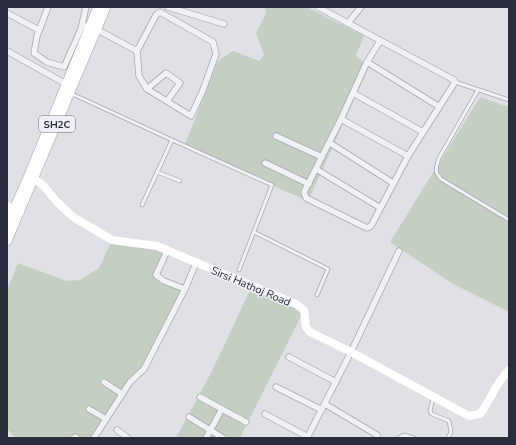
<svg xmlns="http://www.w3.org/2000/svg" width="516" height="445" viewBox="0 0 516 445" font-family="'Nunito Sans',sans-serif">
<style>
.green{fill:#c3d0c1}
.lines{fill:none;stroke-linecap:round;stroke-linejoin:round}
.lane-casing{stroke:#a5a8b0;stroke-width:4.5}
.street-casing{stroke:#a5a8b0;stroke-width:7}
.primary-casing{stroke:#a0a4b1;stroke-width:10}
.lane{stroke:#f1f2f6;stroke-width:3}
.street{stroke:#f1f2f6;stroke-width:5.5}
.secondary{stroke:#fff;stroke-width:8}
.primary{stroke:#fff;stroke-width:9}
.labels{text-anchor:middle;stroke-width:3;stroke-linejoin:round;paint-order:stroke}
.shield{fill:#eef0f5;stroke:#656874;stroke-width:1}
.shield-label{font-size:10px;font-weight:bold;fill:#2a2e3c}
.street-label{font-size:11px;fill:#2a2e3c;stroke:#eef0f5}
</style>
<rect width="100%" height="100%" fill="#dfe1e7"/>
<g class="green">
<polygon points="265,7 307,7 364,36 356,56 369,67 308,201 184,147 218,61 233,51 259,61 264,55 256,33 266,13"/>
<polygon points="480,97 509,107 509,312 453,284 390,242"/>
<polygon points="112,240 167,251 156,275 185,289 144,369 130,382 93,438 16,438 7,429 7,290 18,263 67,281 80,280 99,268"/>
<polygon points="252,286 304,310 240,438 176,438 212,371"/>
</g>
<g class="lines">
<g class="lane-casing">
<g id="lane">
<polyline points="455,82 509,100"/>
<path d="M478 90 439 158C436 167 434 172 441 179L509 220"/>
<polyline points="70,93 172,140 142,205"/>
<polyline points="172,140 272,185 239,270"/>
<polyline points="157,172 180,181"/>
<polyline points="254,232 328,269 317,295"/>
<polyline points="433,398 430,411 432,414 449,421 451,432 448,438"/>
<polyline points="398,438 404,435 414,438"/>
</g>
</g>
<g class="street-casing">
<g id="street">
<polyline points="48,7 37,36 34,53 47,62 64,67 81,29 86,7"/>
<polyline points="168,7 224,24"/>
<polyline points="318,7 454,80 455,82 408,156 371,226 367,228 306,198 304,192 341,119 367,62 380,41"/>
<polyline points="7,13 39,30"/>
<polyline points="348,23 361,7"/>
<polyline points="82,25 96,29 137,51 156,15 160,12 213,42 216,54 203,90 191,116 147,89 139,76 137,51"/>
<polyline points="7,51 66,84"/>
<polyline points="367,62 438,106"/>
<polyline points="147,89 166,73 180,83 167,101"/>
<polyline points="353,93 423,132"/>
<polyline points="341,119 408,156"/>
<polyline points="276,136 322,157"/>
<polyline points="330,143 393,183"/>
<polyline points="265,163 309,184"/>
<polyline points="316,169 379,207"/>
<polyline points="167,251 156,275 164,281 185,289"/>
<polyline points="289,357 336,382"/>
<polyline points="104,382 122,394"/>
<polyline points="276,387 322,410"/>
<polyline points="200,397 222,409 206,438"/>
<polyline points="325,404 377,435"/>
<polyline points="89,409 106,419"/>
<polyline points="222,409 246,422"/>
<polyline points="265,414 308,437"/>
<polyline points="189,417 223,438"/>
<polyline points="117,430 128,438"/>
<polyline points="75,437 77,438"/>
<polyline points="94,438 130,382 144,369 185,289 196,263"/>
<polyline points="307,438 351,352 399,251"/>
</g>
</g>
<g class="primary-casing">
<g id="primary">
<polyline points="7,225 29,175 98,7"/>
<polyline points="7,241 106,7"/>
</g>
</g>
<use href="#lane" class="lane"/>
<use href="#street" class="street"/>
<g class="secondary">
<path d="M29 175 43 185 57 202 73 217 112 240 157 246 296 304 304 310 306 327 310 332 351 352 469 416 480 414C492 398 495 384 509 370"/>
<polyline points="7,206 20,212"/>
</g>
<use href="#primary" class="primary"/>
</g>
<g class="labels">
<rect class="shield" x="39" y="116" width="36" height="16" rx="3"/>
<g class="shield-label">
<text x="57" y="128">SH2C</text>
</g>
<g class="street-label">
<text transform="translate(251 286) rotate(23)" y="4">Sirsi Hathoj Road</text>
</g>
</g>
<rect width="516" height="445" fill="none" stroke="#2a2e3c" stroke-width="16"/>
</svg>
